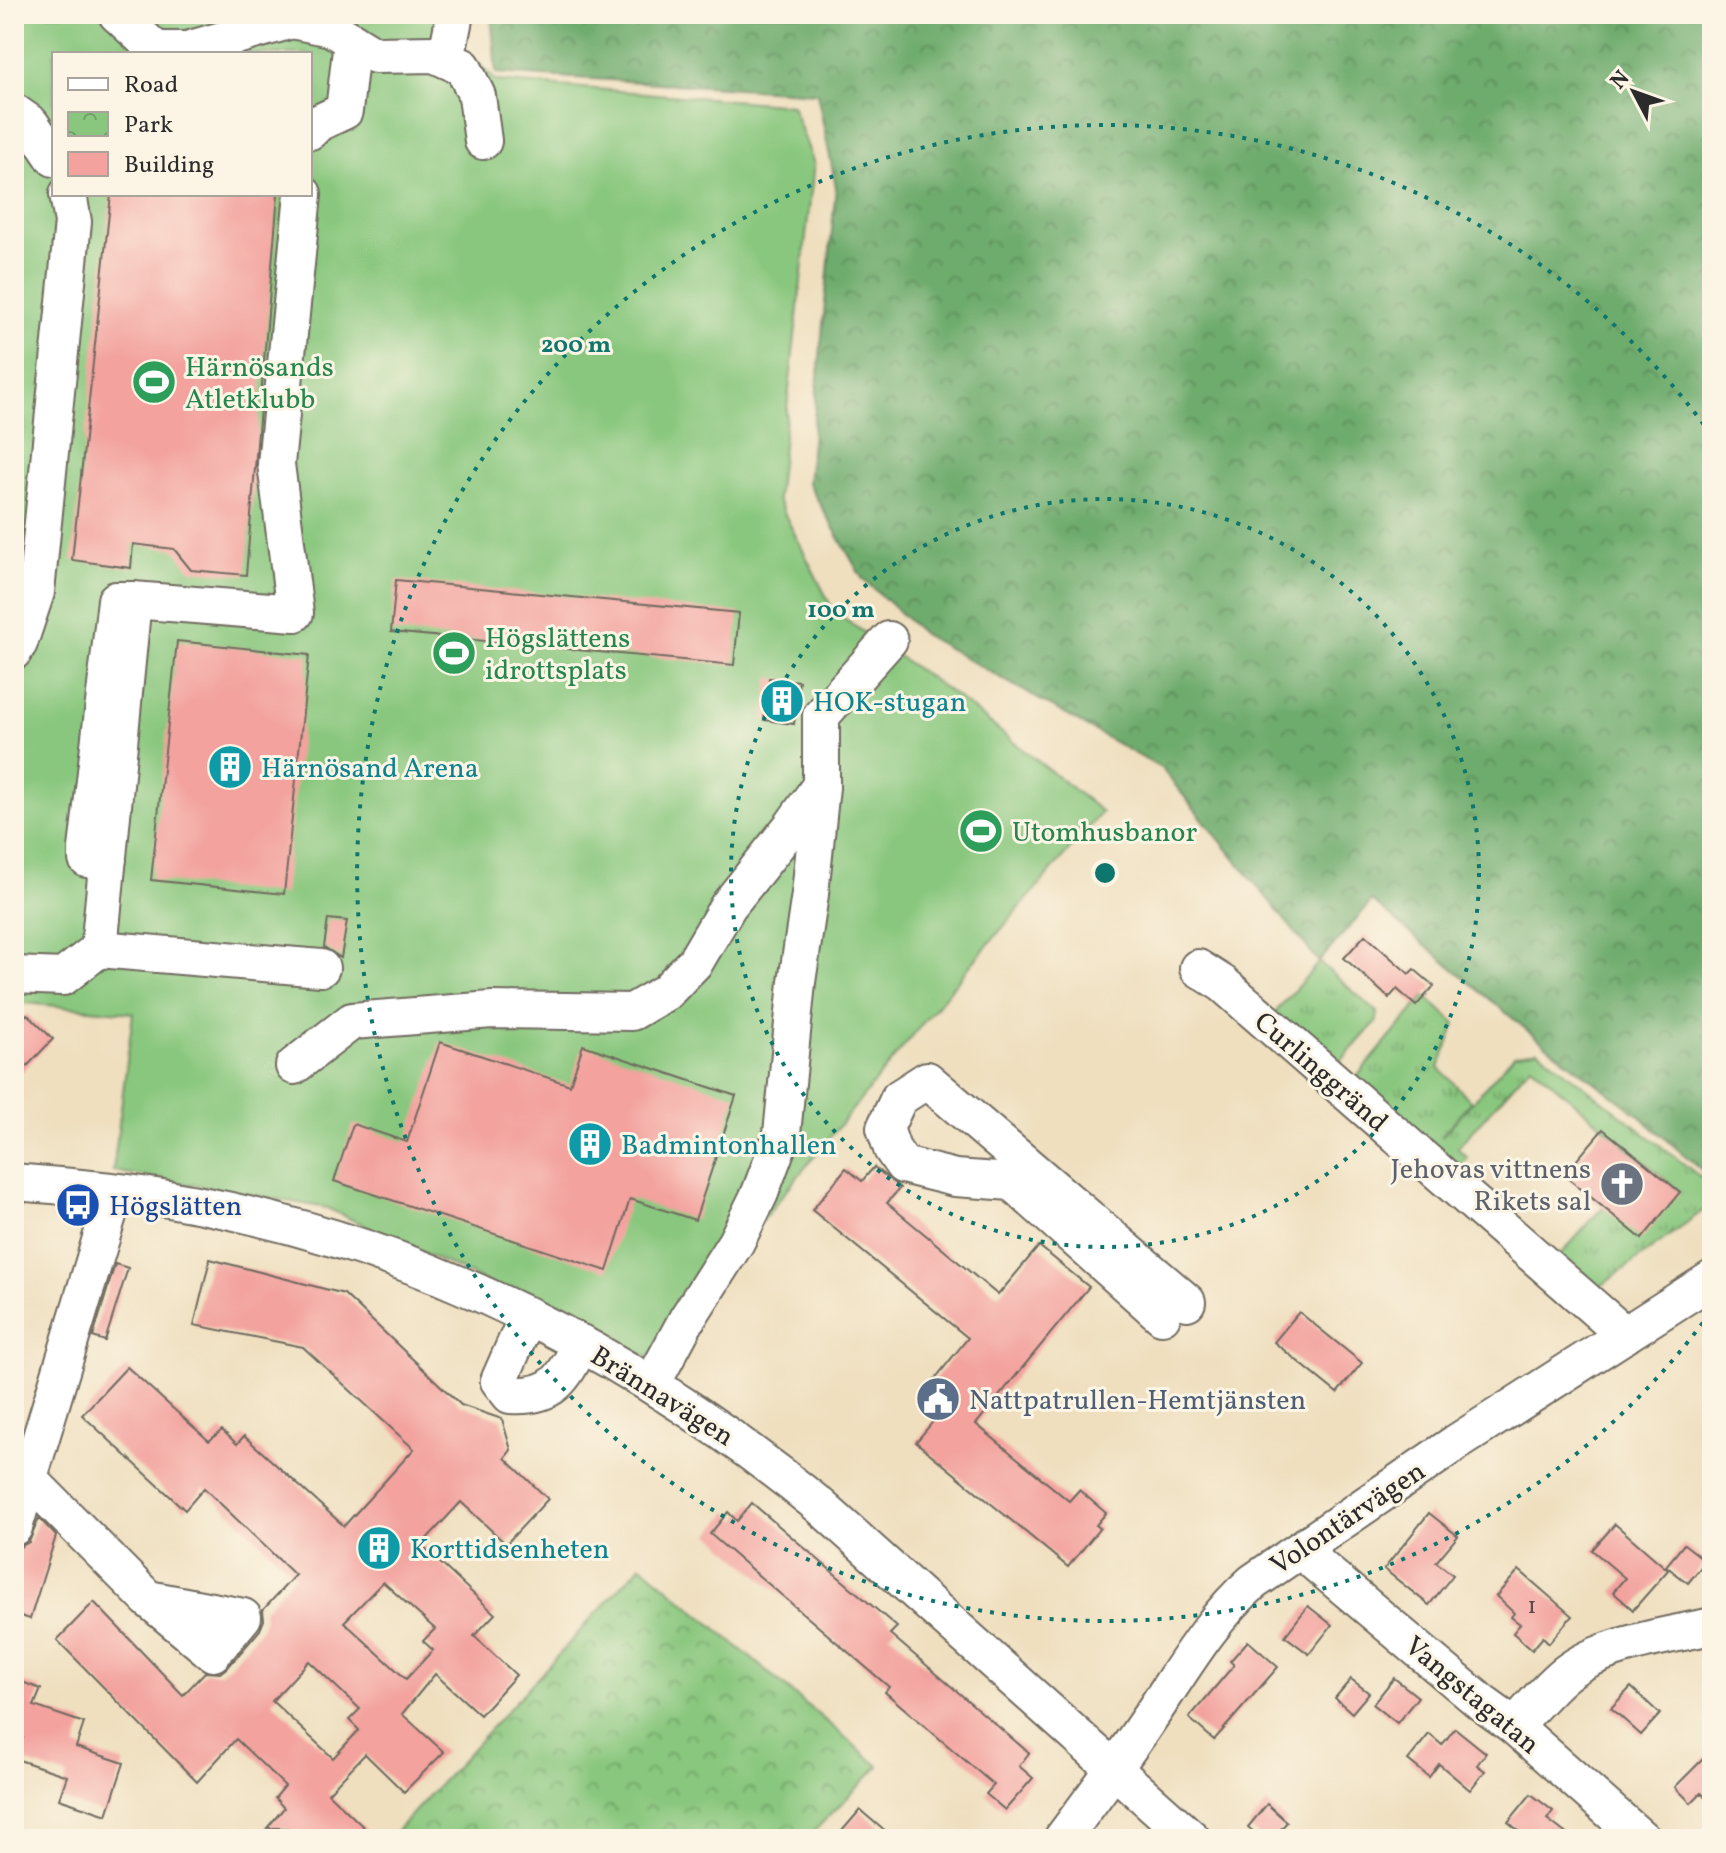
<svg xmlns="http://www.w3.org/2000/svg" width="1726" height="1853" viewBox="0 0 1726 1853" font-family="Vollkorn,serif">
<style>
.grass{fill:url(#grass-tufts);stroke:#5a7954;stroke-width:2}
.forest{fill:url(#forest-crowns);stroke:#4c6c4c;stroke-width:2}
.park{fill:url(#park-crowns);stroke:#5a7954;stroke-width:2}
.garden{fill:#89c77e;stroke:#5a7954;stroke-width:2;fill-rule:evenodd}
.building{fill:#f3a29e;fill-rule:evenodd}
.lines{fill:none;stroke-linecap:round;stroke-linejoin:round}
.minor-casing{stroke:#706a5f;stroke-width:40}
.minor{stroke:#fff;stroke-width:36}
.ring{fill:none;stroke:#0f766e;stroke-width:4;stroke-dasharray:4 8}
.labels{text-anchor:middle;stroke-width:6;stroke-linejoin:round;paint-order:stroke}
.number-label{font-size:24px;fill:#5d4948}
.leisure-label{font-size:28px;fill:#27864d;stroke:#fcf5e5;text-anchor:start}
.culture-label{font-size:28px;fill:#0d838f;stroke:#fcf5e5;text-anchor:start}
.street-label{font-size:28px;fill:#2b2b2b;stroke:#fcf5e5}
.worship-label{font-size:28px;fill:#5b616d;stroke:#fcf5e5;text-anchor:end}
.transit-label{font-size:28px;fill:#164399;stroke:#fcf5e5;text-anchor:start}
.service-label{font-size:28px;fill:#4e5e75;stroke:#fcf5e5;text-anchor:start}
.centre{fill:#0f766e;stroke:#fcf5e5;stroke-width:4}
.ring-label{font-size:24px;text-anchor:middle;font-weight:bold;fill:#0f766e;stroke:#fcf5e5;stroke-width:6;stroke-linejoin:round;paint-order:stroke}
</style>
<defs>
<pattern id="grass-tufts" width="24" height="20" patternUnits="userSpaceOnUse" patternTransform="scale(2)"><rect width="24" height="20" fill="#89c77e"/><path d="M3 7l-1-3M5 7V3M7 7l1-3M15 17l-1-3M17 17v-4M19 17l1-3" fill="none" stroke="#70a267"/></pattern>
<pattern id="forest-crowns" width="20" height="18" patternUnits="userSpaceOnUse" patternTransform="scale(2)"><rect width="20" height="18" fill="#6eac6d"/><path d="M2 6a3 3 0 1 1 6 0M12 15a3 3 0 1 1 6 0" fill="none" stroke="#5b8c5a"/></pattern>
<pattern id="park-crowns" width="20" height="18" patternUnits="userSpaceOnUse" patternTransform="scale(2)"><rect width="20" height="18" fill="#89c77e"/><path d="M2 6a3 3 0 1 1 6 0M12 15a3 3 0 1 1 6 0" fill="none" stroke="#70a267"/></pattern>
</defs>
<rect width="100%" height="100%" fill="#fcf5e5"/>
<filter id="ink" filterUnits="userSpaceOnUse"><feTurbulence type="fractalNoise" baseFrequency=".0125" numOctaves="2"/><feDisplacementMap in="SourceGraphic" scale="16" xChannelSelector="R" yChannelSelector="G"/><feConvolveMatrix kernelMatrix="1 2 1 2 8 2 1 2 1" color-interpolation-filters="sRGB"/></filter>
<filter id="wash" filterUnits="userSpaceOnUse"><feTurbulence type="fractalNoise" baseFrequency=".006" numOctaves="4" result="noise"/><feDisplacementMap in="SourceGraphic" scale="32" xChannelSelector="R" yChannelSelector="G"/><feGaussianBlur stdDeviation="1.8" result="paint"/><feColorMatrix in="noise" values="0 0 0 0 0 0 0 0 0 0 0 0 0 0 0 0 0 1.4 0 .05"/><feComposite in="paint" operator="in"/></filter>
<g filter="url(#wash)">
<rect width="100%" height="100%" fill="#efdfbf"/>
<g class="grass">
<polygon points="1319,962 1377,1012 1377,1021 1333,1070 1272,1016"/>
<polygon points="1425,996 1456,1024 1439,1068 1471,1101 1441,1137 1514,1055 1538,1050 1712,1186 1712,1204 1597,1289 1556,1260 1603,1207 1680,1192 1531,1065 1457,1148 1468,1158 1454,1172 1350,1085"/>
</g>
<polygon class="forest" points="491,14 1712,14 1712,1179 1637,1114 1534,1036 1372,901 1319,962 1162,769 923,634 862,578 808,483 836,187 817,93 496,73"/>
<polygon class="park" points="641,1565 879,1766 806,1839 389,1839"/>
<path class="garden" d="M14 14H429L496 81 792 105 814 164 777 499 834 612 953 694 1102 812 962 975 650 1358 327 1208 113 1171 133 1013 14 1002ZM54 54H310V194H54Z"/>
<g id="blocks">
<g class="building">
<polygon points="111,194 278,194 246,575 191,570 174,549 133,544 131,568 72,560"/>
<polygon points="396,580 739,613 734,665 391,632"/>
<polygon points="177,641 309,655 284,894 151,880"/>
<polygon points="769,678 799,681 794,724 764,720"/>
<polygon points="328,919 347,921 341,958 324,947"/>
<polygon points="1365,935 1409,974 1414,969 1434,986 1416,1006 1397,989 1389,998 1344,958"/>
<polygon points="27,1014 53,1039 14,1080 14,1028"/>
<polygon points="440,1042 570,1085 583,1045 736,1096 695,1220 630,1199 607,1271 334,1181 353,1124 407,1142"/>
<polygon points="1603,1129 1680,1192 1642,1239 1564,1175"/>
<polygon points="874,1167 900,1188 887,1203 998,1295 1039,1246 1089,1287 976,1424 1069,1501 1079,1490 1106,1513 1096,1525 1100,1528 1068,1567 916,1442 941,1412 921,1396 968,1338 812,1210 846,1168 862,1181"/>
<path d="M210 1259 344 1294 461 1405 502 1419 511 1450 505 1458 548 1499 506 1544 461 1502 421 1545 495 1614 474 1636 516 1675 480 1715 435 1674 402 1714 444 1752 404 1792 365 1754 328 1793 376 1839H299L287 1828H267L284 1808 275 1798 285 1786 236 1739 197 1782 57 1640 94 1602 183 1695 205 1672 220 1673 229 1666 260 1630 264 1620 263 1610 295 1575 204 1488 185 1510 82 1415 127 1367 209 1441 222 1430 237 1444 244 1436 344 1526 414 1449 303 1347 194 1325ZM383 1582 435 1629 423 1641 433 1650 406 1679 344 1622ZM309 1661 360 1709 349 1720 359 1730 333 1758 272 1701Z"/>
<polygon points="115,1264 128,1268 105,1341 93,1337"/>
<polygon points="1299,1312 1362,1363 1337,1393 1274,1342"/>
<polygon points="752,1503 897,1627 890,1634 1029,1753 1019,1766 1033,1778 1005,1810 986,1794 994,1785 885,1692 889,1687 710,1534 728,1512 737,1521"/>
<polygon points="1429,1513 1458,1536 1436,1562 1453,1575 1429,1605 1384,1569"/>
<polygon points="39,1518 56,1536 30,1619 14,1614 14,1568 20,1547 29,1542"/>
<polygon points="1615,1524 1668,1570 1633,1610 1613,1592 1625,1578 1592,1550"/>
<polygon points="1684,1544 1706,1561 1688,1583 1666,1566"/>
<polygon points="1519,1570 1572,1616 1549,1643 1543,1637 1532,1650 1513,1633 1520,1624 1511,1617 1514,1613 1496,1596"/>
<polygon points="1308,1606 1332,1625 1309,1654 1285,1636"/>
<polygon points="1248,1641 1278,1667 1214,1740 1189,1718 1234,1665 1230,1661"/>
<polygon points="1394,1678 1418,1697 1397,1723 1373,1704"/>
<polygon points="14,1679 41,1689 34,1706 84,1723 76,1747 124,1763 107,1815 59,1799 67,1776 16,1759 23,1737 14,1753"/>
<polygon points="1351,1679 1369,1693 1352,1713 1335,1698"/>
<polygon points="1631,1687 1660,1714 1641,1735 1611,1708"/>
<polygon points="1455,1728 1486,1753 1477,1765 1485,1771 1470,1790 1439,1764 1429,1777 1408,1760 1429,1734 1442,1745"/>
<polygon points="1712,1750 1712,1803 1701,1793 1691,1803 1675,1787"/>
<polygon points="1531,1794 1553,1811 1547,1819 1573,1839 1529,1839 1508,1822"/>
<polygon points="1267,1804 1287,1822 1272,1839 1262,1839 1248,1827"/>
<polygon points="860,1810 894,1839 835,1839"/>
</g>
</g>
</g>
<g filter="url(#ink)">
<use href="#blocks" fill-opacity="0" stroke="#706a5f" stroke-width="2"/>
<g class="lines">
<g class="minor-casing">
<g id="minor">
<polyline points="117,14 156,50 187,50 292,20 331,28 375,55 434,54 463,67 477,96 483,141"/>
<polyline points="446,59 455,14"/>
<polyline points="14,112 31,124 54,158"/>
<polyline points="310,131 318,123 344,111 352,41"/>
<polyline points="133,600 295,613 276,464 303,194"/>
<polyline points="14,651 19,643 36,592 73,222 68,194"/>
<polyline points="99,949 133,600 116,600 87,849 87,859 108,860"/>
<polyline points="1198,968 1223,984 1625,1335"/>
<polyline points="14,975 63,977 99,949 321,968"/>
<polyline points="294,1066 352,1021 492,1010 632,1012 666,992 695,962 728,906 791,827 821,785 821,716 889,640"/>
<path d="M14 1182C52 1185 91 1188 129 1193 389 1228 619 1342 820 1506L1192 1839"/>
<path d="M528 1315 499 1381 510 1395C553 1398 564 1379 581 1343"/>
<polyline points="1162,1316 1012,1182 955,1178 903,1165 892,1149 885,1128 899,1098 927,1080 1187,1302"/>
<polyline points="652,1384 687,1319 736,1242 760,1193 782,1134 797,982 810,894 821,787"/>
<polyline points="29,1479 148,1599 213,1653 243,1617 148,1599"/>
<polyline points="14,1527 115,1192"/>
<polyline points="1301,1551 1482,1703 1514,1726 1642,1839"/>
<path d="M1514 1726C1531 1709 1547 1688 1566 1673 1603 1644 1667 1636 1712 1626"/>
<path d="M1062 1839C1093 1798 1123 1757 1152 1714 1183 1668 1211 1619 1253 1582L1456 1443 1712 1279"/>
</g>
</g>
<use href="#minor" class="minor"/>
</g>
</g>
<g class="ring">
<circle cx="1105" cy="873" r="374"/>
<path d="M1710 1313A748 748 0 1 1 1710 433"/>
</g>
<defs>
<g id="stadium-disc" transform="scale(2.3)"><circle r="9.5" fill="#2e9e5b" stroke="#fcf5e5"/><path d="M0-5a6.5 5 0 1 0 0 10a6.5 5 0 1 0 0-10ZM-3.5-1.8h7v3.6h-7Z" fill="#fff"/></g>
<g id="building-disc" transform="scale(2.3)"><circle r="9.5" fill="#0f9aa8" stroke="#fcf5e5"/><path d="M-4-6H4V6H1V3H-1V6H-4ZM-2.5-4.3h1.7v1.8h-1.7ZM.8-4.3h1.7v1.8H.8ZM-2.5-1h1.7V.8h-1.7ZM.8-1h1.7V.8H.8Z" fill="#fff"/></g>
<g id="church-disc" transform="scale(2.3)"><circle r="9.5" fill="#6b7280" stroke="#fcf5e5"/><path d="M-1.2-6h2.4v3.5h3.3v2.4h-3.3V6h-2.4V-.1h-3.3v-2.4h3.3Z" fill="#fff"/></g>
<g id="bus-disc" transform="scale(2.3)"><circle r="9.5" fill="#1a4fb4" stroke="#fcf5e5"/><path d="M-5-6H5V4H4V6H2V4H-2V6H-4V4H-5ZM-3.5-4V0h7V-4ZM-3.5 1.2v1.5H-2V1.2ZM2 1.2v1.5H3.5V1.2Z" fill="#fff"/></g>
<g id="civic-disc" transform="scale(2.3)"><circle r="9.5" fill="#5c6f8a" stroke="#fcf5e5"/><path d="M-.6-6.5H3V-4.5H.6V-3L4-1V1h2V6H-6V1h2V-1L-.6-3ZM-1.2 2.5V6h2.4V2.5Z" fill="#fff"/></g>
</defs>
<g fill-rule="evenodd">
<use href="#stadium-disc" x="154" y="382"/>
<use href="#stadium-disc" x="454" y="653"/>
<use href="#building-disc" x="782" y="701"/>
<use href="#building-disc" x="230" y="767"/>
<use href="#stadium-disc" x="981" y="831"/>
<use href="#building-disc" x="590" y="1144"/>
<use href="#church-disc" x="1622" y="1184"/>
<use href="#bus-disc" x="78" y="1205"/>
<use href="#civic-disc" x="938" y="1399"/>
<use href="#building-disc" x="379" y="1548"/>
</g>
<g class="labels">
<g class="number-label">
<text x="1532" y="1613">1</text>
</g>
<g class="leisure-label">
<text x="185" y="376">Härnösands<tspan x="185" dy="32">Atletklubb</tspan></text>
<text x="485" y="647">Högslättens<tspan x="485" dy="32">idrottsplats</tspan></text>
<text x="1012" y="841">Utomhusbanor</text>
</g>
<g class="culture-label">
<text x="813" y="711">HOK-stugan</text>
<text x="261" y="777">Härnösand Arena</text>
<text x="621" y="1154">Badmintonhallen</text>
<text x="410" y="1558">Korttidsenheten</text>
</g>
<g class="street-label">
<text transform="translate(1322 1071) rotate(41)" y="10">Curlinggränd</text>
<text transform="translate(663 1395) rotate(32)" y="10">Brännavägen</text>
<text transform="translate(1347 1517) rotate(-34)" y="10">Volontärvägen</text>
<text transform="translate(1473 1694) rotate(40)" y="10">Vangstagatan</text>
</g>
<g class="worship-label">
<text x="1591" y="1178">Jehovas vittnens<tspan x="1591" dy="32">Rikets sal</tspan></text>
</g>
<g class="transit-label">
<text x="109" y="1215">Högslätten</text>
</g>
<g class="service-label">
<text x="969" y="1409">Nattpatrullen-Hemtjänsten</text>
</g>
</g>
<circle cx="1105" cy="873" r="12" class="centre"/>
<g class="ring-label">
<text x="576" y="352">200 m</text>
<text x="841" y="617">100 m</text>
</g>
<rect width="1726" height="1853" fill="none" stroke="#fcf5e5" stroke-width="48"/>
<rect x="52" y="52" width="260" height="144" fill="#fcf5e5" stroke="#a8a49b" stroke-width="2"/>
<rect x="68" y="78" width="40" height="12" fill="#ffffff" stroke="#a8a49b" stroke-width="2"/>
<text x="124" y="92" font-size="24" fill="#2b2b2b">Road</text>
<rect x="68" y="112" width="40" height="24" fill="url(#park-crowns)" stroke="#a8a49b" stroke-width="2"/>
<text x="124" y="132" font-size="24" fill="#2b2b2b">Park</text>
<rect x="68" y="152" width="40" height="24" fill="#f3a29e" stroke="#a8a49b" stroke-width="2"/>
<text x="124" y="172" font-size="24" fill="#2b2b2b">Building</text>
<g transform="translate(1634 92) rotate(311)" stroke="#fcf5e5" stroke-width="6" paint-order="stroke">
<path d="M0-6L14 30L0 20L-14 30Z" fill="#2b2b2b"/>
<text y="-12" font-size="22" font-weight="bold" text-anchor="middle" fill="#2b2b2b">N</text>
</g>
</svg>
